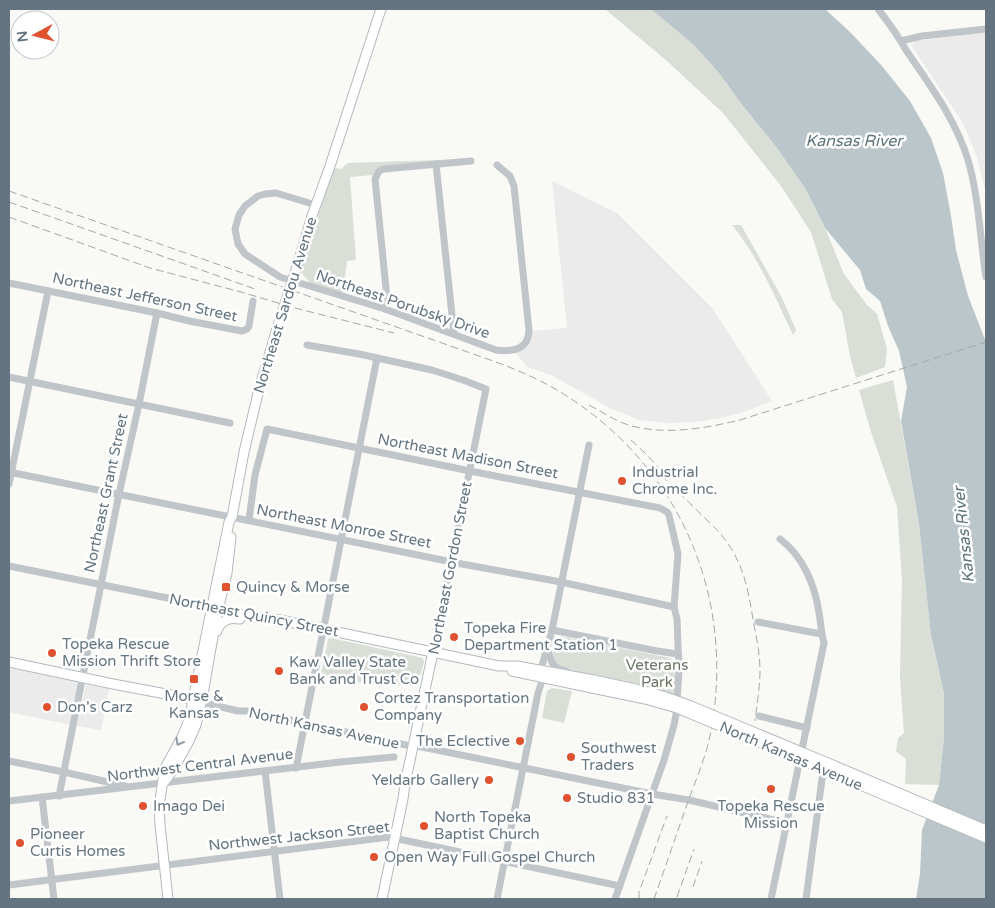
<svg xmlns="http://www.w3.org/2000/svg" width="995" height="908" viewBox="0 0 995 908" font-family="'Varela Round',sans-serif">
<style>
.built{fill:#eaebea}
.green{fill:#d9ded6}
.water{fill:#bac6ca}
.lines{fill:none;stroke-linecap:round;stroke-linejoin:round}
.major-casing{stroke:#b4b9bd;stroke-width:11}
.minor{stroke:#c0c5c9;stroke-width:7}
.major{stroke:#fff;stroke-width:9}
.rail{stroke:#a1a9ae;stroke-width:1;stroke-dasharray:8 4;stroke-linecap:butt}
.major-bridge-casing{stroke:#b4b9bd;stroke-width:11;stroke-linecap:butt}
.major-bridge{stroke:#fff;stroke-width:9}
.oneway{stroke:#929ea7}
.poi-dot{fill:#e0512f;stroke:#fff;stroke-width:2}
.labels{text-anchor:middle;stroke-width:5;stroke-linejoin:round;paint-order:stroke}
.street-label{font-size:15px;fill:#647581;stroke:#fff}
.poi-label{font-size:15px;fill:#647581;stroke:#fff;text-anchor:start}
.park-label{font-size:15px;fill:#687963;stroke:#fff}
.water-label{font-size:16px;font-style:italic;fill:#5f757b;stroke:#fff}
</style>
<rect width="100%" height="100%" fill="#f9f9f6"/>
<g class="built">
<polygon points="986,32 986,194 977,157 963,123 911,45 916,41"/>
<polygon points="552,181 617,213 713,309 772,401 747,411 721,418 695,422 669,423 639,420 610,408 551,375 527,367 516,353 525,347 532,337 532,331 567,328"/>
<polygon points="9,668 78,682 79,683 71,725 9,712"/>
<polygon points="86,685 109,689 101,730 77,726"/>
</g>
<g class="green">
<polygon points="605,9 651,9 695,46 719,73 743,106 774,144 805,188 825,228 844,274 867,305 877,314 887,349 885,367 856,378 850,356 842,312 832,299 811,232 781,186 723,113 667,61"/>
<polygon points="466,159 375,172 373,175 350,177 356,260 347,261 343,294 311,284 300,271 334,168 341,169 348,163"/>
<path d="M732 225H741L781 296 796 330 793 335C775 297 759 258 732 225Z"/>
<polygon points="893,380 919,524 931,635 944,693 944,738 939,785 905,784 906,759 896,751 898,738 904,733 900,677 902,580 897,507 871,432 859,390"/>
<path d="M566 637 670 658C679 667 674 685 674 697L582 674 574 671 557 666C551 655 552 639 566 637Z"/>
<polygon points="331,638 423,658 424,662 417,686 406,686 384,682 381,687 321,674 328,639"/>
<polygon points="552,688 572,691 564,723 542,718 547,691"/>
</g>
<polygon class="water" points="651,9 825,9 851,33 882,66 910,101 931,138 943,173 951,216 956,250 968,296 986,342 986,899 916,899 920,874 922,830 939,785 944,738 944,693 931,635 919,524 901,421 907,387 899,351 888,326 880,301 866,289 860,270 825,228 805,188 774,144 743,106 719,73 695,46"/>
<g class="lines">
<g class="major-casing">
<g id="major">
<polyline points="296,270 312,216 330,166 381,9"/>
<path d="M212 608C234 615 257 617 280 620L499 666H517L594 680"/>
<path d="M217 631C221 620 229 617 240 619"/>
<polyline points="9,662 113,684 187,698 198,702"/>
<polyline points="512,671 592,688"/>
<polyline points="828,763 986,830"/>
<polyline points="825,770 986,838"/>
<polyline points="164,782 173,770 189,741 196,725 203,694 217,614 227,573 231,537"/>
<polyline points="168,899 160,825 159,806 165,768 182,737 189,720 229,522 232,517 244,452 259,389 279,322"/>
<polyline points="382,899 403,799 405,784 433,652"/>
</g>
</g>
<g class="minor">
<path d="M878 9C885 18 892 27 898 37 902 42 904 48 908 53 931 87 956 120 968 160 979 197 980 239 986 277"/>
<polyline points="901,41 922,36 986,29"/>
<polyline points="436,164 454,334"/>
<path d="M316 205 276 193 265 194 258 196 245 206 239 215 235 229 238 244 245 254 280 277 385 309 496 350C504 351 516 351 522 346 527 343 529 335 529 330L514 186 510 176 497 165"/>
<polyline points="9,283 157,313 189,321 242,331 247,329 249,326 253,301"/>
<polyline points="385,309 387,298 375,179 379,171 384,169 471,161"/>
<polyline points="307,345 359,354 432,370 463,380 486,389 433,652"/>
<polyline points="9,377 230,423"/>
<polyline points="9,472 462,564 561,582 674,607"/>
<polyline points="9,484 48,291"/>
<polyline points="249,520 255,475 267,429 475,472 660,508 667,512 669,515 678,554 674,607 677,619 679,671 676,715 674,725 664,760 615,899"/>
<polyline points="9,566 192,603 212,608"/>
<polyline points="758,622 821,634"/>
<polyline points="552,630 657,651 678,654"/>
<path d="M548 649C551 662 552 669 566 671"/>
<polyline points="538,670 542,666 552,630 589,445"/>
<polyline points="201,702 238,711 249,711 406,745 422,747 652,794 689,800 787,823"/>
<polyline points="759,716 807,728"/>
<polyline points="9,761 64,772 125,786"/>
<polyline points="296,768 377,358"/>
<polyline points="265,771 280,899"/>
<polyline points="59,796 119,494 139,404 157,313"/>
<polyline points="42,797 54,899"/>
<polyline points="9,801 340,762 394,757"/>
<polyline points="9,885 389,837 620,886"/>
<polyline points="497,899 538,693 543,678"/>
<path d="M771 899 824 643C821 633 821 623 819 613 815 585 803 556 780 539"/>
<polyline points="806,899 822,779 826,766"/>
</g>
<use href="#major" class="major"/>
<g class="rail">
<path d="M9 191 479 356C508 366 536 377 562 393 679 465 736 596 711 731 707 753 698 775 690 796 678 830 666 865 654 899"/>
<polyline points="9,202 255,289"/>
<polyline points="9,217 150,268 241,292 295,308 394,333"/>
<path d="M589 405C600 411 610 417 620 422 658 437 702 429 740 420L986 342"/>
<polyline points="631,440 645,453 661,470"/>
<path d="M653 467 719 532C744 561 748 589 754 625 757 640 760 655 760 671 760 687 757 704 755 721"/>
<polyline points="693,887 702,861"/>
<polyline points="677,897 694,849"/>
<polyline points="639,899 639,892 667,816"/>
</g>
<g class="major-bridge-casing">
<g id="major-bridge">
<polyline points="279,322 296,270"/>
<polyline points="594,680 649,692 666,697 691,706 828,763"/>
<polyline points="592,688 645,699 677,708 825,770"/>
</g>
</g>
<use href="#major-bridge" class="major-bridge"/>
</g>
<defs><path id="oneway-chevron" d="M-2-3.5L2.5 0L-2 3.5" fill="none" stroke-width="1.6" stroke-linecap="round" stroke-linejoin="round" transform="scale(1.25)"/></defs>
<use class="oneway" href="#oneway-chevron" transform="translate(179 742) rotate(120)"/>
<g class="poi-dot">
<circle cx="622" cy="481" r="5"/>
<rect x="221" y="582" width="10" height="10" rx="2.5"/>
<circle cx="454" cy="637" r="5"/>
<circle cx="52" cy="653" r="5"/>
<circle cx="279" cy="671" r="5"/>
<rect x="189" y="674" width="10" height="10" rx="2.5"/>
<circle cx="47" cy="707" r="5"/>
<circle cx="364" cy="707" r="5"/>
<circle cx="520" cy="741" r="5"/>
<circle cx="571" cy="757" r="5"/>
<circle cx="489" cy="780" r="5"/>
<circle cx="771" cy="789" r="5"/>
<circle cx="567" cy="798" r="5"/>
<circle cx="143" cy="806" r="5"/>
<circle cx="424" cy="826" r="5"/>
<circle cx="20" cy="843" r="5"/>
<circle cx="374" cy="857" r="5"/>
</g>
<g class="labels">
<g class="street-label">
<text transform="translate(145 297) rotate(12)" y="5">Northeast Jefferson Street</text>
<text transform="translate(403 304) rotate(19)" y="5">Northeast Porubsky Drive</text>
<text transform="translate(285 305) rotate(-73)" y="5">Northeast Sardou Avenue</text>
<text transform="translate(468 456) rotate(11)" y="5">Northeast Madison Street</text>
<text transform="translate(106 493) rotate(-78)" y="5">Northeast Grant Street</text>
<text transform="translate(344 526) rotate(11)" y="5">Northeast Monroe Street</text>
<text transform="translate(450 568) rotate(-79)" y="5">Northeast Gordon Street</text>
<text transform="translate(254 615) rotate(11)" y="5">Northeast Quincy Street</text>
<text transform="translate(324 728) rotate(12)" y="5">North Kansas Avenue</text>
<text transform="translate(791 756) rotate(23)" y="5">North Kansas Avenue</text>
<text transform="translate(200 765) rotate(-7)" y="5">Northwest Central Avenue</text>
<text transform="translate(299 836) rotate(-6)" y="5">Northwest Jackson Street</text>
</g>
<g class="poi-label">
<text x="632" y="477">Industrial<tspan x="632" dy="17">Chrome Inc.</tspan></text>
<text x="236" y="592">Quincy &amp; Morse</text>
<text x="464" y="633">Topeka Fire<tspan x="464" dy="17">Department Station 1</tspan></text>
<text x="62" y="649">Topeka Rescue<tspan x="62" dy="17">Mission Thrift Store</tspan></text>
<text x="289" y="667">Kaw Valley State<tspan x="289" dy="17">Bank and Trust Co</tspan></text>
<text x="194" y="701" text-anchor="middle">Morse &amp;<tspan x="194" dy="17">Kansas</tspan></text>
<text x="374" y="703">Cortez Transportation<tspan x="374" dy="17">Company</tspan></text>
<text x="57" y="712">Don's Carz</text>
<text x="510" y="746" text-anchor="end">The Eclective</text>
<text x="581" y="753">Southwest<tspan x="581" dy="17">Traders</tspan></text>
<text x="479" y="785" text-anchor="end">Yeldarb Gallery</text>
<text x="577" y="803">Studio 831</text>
<text x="153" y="811">Imago Dei</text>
<text x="771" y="811" text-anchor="middle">Topeka Rescue<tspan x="771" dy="17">Mission</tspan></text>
<text x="434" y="822">North Topeka<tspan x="434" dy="17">Baptist Church</tspan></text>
<text x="30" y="839">Pioneer<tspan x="30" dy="17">Curtis Homes</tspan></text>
<text x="384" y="862">Open Way Full Gospel Church</text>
</g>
<g class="park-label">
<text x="657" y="670">Veterans<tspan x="657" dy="17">Park</tspan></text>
</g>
<g class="water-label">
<text x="854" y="146">Kansas River</text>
<text transform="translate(963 535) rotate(-96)" y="6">Kansas River</text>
</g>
</g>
<rect width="995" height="908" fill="none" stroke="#647581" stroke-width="20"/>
<g transform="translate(35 35) rotate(263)"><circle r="24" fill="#ffffff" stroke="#c1c8cd"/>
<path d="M0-4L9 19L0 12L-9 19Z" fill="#e0512f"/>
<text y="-8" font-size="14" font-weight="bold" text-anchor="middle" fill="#647581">N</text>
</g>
</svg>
